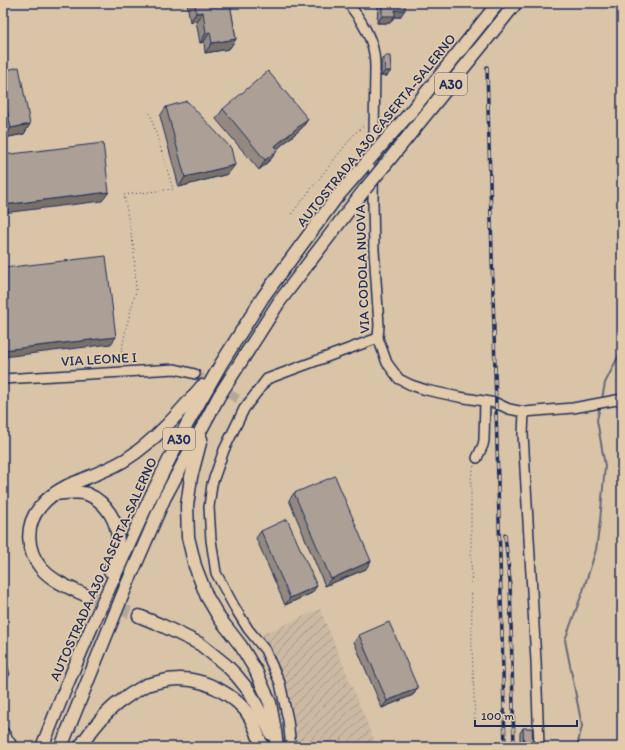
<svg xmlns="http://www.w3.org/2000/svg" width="625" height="750" viewBox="0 0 625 750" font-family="Itim,sans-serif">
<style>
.industrial{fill:url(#industrial-furrows)}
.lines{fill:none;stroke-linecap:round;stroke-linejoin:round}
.stream{stroke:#65697b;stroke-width:2}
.minor-tunnel{stroke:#b4a699;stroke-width:9;stroke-dasharray:9 4.5;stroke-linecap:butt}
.highway-tunnel{stroke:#b4a699;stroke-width:12;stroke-dasharray:12 6;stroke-linecap:butt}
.minor-casing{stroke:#1b2f5e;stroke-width:12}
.major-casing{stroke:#1b2f5e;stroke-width:14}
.highway-casing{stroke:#1b2f5e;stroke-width:15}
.path{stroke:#1b2f5e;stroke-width:1;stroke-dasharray:1 3;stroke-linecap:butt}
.minor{stroke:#e2caab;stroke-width:9}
.major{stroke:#e2caab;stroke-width:11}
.highway{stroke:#e2caab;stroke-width:12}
.rail-casing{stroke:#1b2f5e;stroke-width:3.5}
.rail{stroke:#e2caab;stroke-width:2;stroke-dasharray:6;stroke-linecap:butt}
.highway-bridge-casing{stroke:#1b2f5e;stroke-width:15;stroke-linecap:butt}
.highway-bridge{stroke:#e2caab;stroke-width:12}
.wall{fill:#938981;stroke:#1b2f5e}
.shaded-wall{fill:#786f69;stroke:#1b2f5e}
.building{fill:#ab9f96;stroke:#1b2f5e}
.labels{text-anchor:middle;stroke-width:3.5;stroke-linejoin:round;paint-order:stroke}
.shield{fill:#e2caab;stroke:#575e75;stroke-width:1}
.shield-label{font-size:13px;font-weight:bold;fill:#1b2f5e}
.street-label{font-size:14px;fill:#1b2f5e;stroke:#e2caab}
</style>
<defs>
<pattern id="industrial-furrows" width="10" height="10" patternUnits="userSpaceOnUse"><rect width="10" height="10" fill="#ccb9a3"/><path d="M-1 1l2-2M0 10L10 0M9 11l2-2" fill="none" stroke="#a59788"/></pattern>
</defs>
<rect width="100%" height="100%" fill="#dac4a8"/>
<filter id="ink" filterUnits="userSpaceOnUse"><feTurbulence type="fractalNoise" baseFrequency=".025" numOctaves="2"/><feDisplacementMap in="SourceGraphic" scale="8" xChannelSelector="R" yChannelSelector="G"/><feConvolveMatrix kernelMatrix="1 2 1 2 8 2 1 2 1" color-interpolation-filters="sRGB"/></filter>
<g filter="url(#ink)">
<polygon class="industrial" points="320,609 377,747 295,747 294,717 286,686 270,652 258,636"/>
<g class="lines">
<g class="stream">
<polyline points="602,399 605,383 622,349"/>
<polyline points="577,747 582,726 565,640 583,591 596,550 600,521 605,466 597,420 600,406"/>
</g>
<polyline class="minor-tunnel" points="195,374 248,405"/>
<polyline class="highway-tunnel" points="85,595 139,616"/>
<g class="minor-casing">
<g id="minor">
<path d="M348 3C357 15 366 27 371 42 374 50 375 59 375 67L373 202 374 250 379 325 378 338 387 363 399 379 411 385 426 390 459 397 496 403 509 409 524 412 573 408 622 399"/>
<polyline points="3,379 175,369 195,374"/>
<polyline points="524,412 523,434 536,661 539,747"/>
<polyline points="477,458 483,445 484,440 485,401"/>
<polyline points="291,747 288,720 280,683 265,650 248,629 235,608 216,573 211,540 209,507 212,484 224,450 244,409 267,379 378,338"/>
</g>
</g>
<g class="major-casing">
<polyline id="major" points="3,733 12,747"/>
</g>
<g class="highway-casing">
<g id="highway">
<polyline points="386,140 409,114 498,3"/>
<polyline points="385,165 516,3"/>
<polyline points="201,439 191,477 187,506 188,537 195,566 207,597 220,619 241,646 256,671 270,703 275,731 277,747"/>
<path d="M56 494C65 493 78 491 87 494 107 502 121 525 117 547 116 555 112 563 110 571"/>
<path d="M85 595C70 588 52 581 41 568 26 550 25 525 40 507 47 498 57 491 67 486 73 483 80 481 86 478 99 473 113 467 125 460 154 442 180 412 202 386"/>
<polyline points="139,616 161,625 200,644 226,665 236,675 249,691 269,729 271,734"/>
<polyline points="42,747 66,687 92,626 150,498 187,424 221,364 263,297 336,198 368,161"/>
<polyline points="61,747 125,589 164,499 219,396 279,302 365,189"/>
<path d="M80 747C90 732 104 714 118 703 126 697 137 690 146 685 150 684 154 683 158 682 183 675 207 681 228 695 234 699 241 705 246 711 254 722 258 734 262 747"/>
</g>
</g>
<g class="path">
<polyline points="289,217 355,133 366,124"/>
<polyline points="119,364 126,328 136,291 134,250 124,195 173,189 150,113"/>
<polyline points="474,466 471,477 471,522 472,647 475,721"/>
</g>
<use href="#minor" class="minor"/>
<use href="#major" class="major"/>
<use href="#highway" class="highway"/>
<g class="rail-casing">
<g id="rail">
<polyline points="487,67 505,747"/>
<polyline points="505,535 510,581 514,747"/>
</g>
</g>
<use href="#rail" class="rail"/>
<g class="highway-bridge-casing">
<g id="highway-bridge">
<polyline points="368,161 386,140"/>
<polyline points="365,189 385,165"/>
</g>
</g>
<use href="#highway-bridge" class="highway-bridge"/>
</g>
<g class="wall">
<polygon points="187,3 231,3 230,4 236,39 229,49 205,53 204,42 200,43 196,21 190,22"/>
<polygon points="378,3 405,3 400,17 394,17 390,23 377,23"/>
<polygon points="384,56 387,76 381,76 381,61"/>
<polygon points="3,71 30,124 24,134 4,138 3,133"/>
<polygon points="166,107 228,174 179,187 160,116"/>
<polygon points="223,109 308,119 302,128 277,149 271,159 259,170 216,119"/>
<polygon points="294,493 366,569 325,586 289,500"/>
<polygon points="261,531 312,593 285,605 256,538"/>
<polygon points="359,635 418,688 413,695 382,708 354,642"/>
<polygon points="523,728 533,747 520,747 520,733"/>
</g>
<g class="shaded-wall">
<polygon points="155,3 164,3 154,5"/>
<polygon points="395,10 405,10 400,17 394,17 390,23 377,23 382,16"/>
<polygon points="203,12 196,21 190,22 196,13"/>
<polygon points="210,32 204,42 200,43 206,33"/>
<polygon points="236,39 229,49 205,53 212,43"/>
<polygon points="385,71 391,71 387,76 381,76"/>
<polygon points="308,119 302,128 269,156 275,146"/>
<polygon points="30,124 24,134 4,138 11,128"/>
<polygon points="278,150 271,159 259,170 265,160"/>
<polygon points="235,165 228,174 179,187 185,177"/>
<polygon points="109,192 102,201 3,213 3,205"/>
<polygon points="116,337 111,344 3,357 3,350"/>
<polygon points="371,561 366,569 325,586 331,579"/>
<polygon points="317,586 312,593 285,605 290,598"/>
<polygon points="10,674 7,679 5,680 3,683 3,679 5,676"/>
<polygon points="418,688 413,695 382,708 387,701"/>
</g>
<g class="building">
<polygon points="195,3 230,3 236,39 212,43 210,32 206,33 203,12 196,13"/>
<polygon points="382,3 405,3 405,10 395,10 395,16 382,16"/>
<polygon points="384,56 390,56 391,71 385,71"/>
<polygon points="19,67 30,124 11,128 3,91 3,71"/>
<polygon points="268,71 308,119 275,146 278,150 265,160 223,109"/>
<polygon points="187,101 231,148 235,165 185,177 166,107"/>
<polygon points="103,143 109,192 3,205 3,155"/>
<polygon points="106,256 116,337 3,350 3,268"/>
<polygon points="335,476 371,561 331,579 294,493"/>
<polygon points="287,519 317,586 290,598 261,531"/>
<polygon points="389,622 418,688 387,701 359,635"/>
<polygon points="7,664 10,674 5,676 6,678 3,680 3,665"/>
<polygon points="523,728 532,728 533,747 524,747"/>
<polygon points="437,743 438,747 416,747"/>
</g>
</g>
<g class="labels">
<g class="shield">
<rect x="435" y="73" width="32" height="22" rx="3"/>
<rect x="163" y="428" width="32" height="22" rx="3"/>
</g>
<g class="shield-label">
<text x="451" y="89">A30</text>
<text x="179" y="444">A30</text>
</g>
<g class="street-label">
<text transform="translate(376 130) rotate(-51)" y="5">AUTOSTRADA A30 CASERTA-SALERNO</text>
<text transform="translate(362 269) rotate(-92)" y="5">VIA CODOLA NUOVA</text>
<text transform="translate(99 359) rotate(-3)" y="5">VIA LEONE I</text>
<text transform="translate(103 569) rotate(-66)" y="5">AUTOSTRADA A30 CASERTA-SALERNO</text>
</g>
</g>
<rect width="625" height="750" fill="none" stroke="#e2caab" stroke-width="16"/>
<rect x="8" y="8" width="609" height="734" fill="none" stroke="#1b2f5e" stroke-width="1.5" filter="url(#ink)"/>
<path d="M475 720v6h102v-6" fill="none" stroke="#1b2f5e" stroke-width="2"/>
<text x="481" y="720" font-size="12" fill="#1b2f5e" stroke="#e2caab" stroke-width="3" paint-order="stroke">100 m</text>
</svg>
